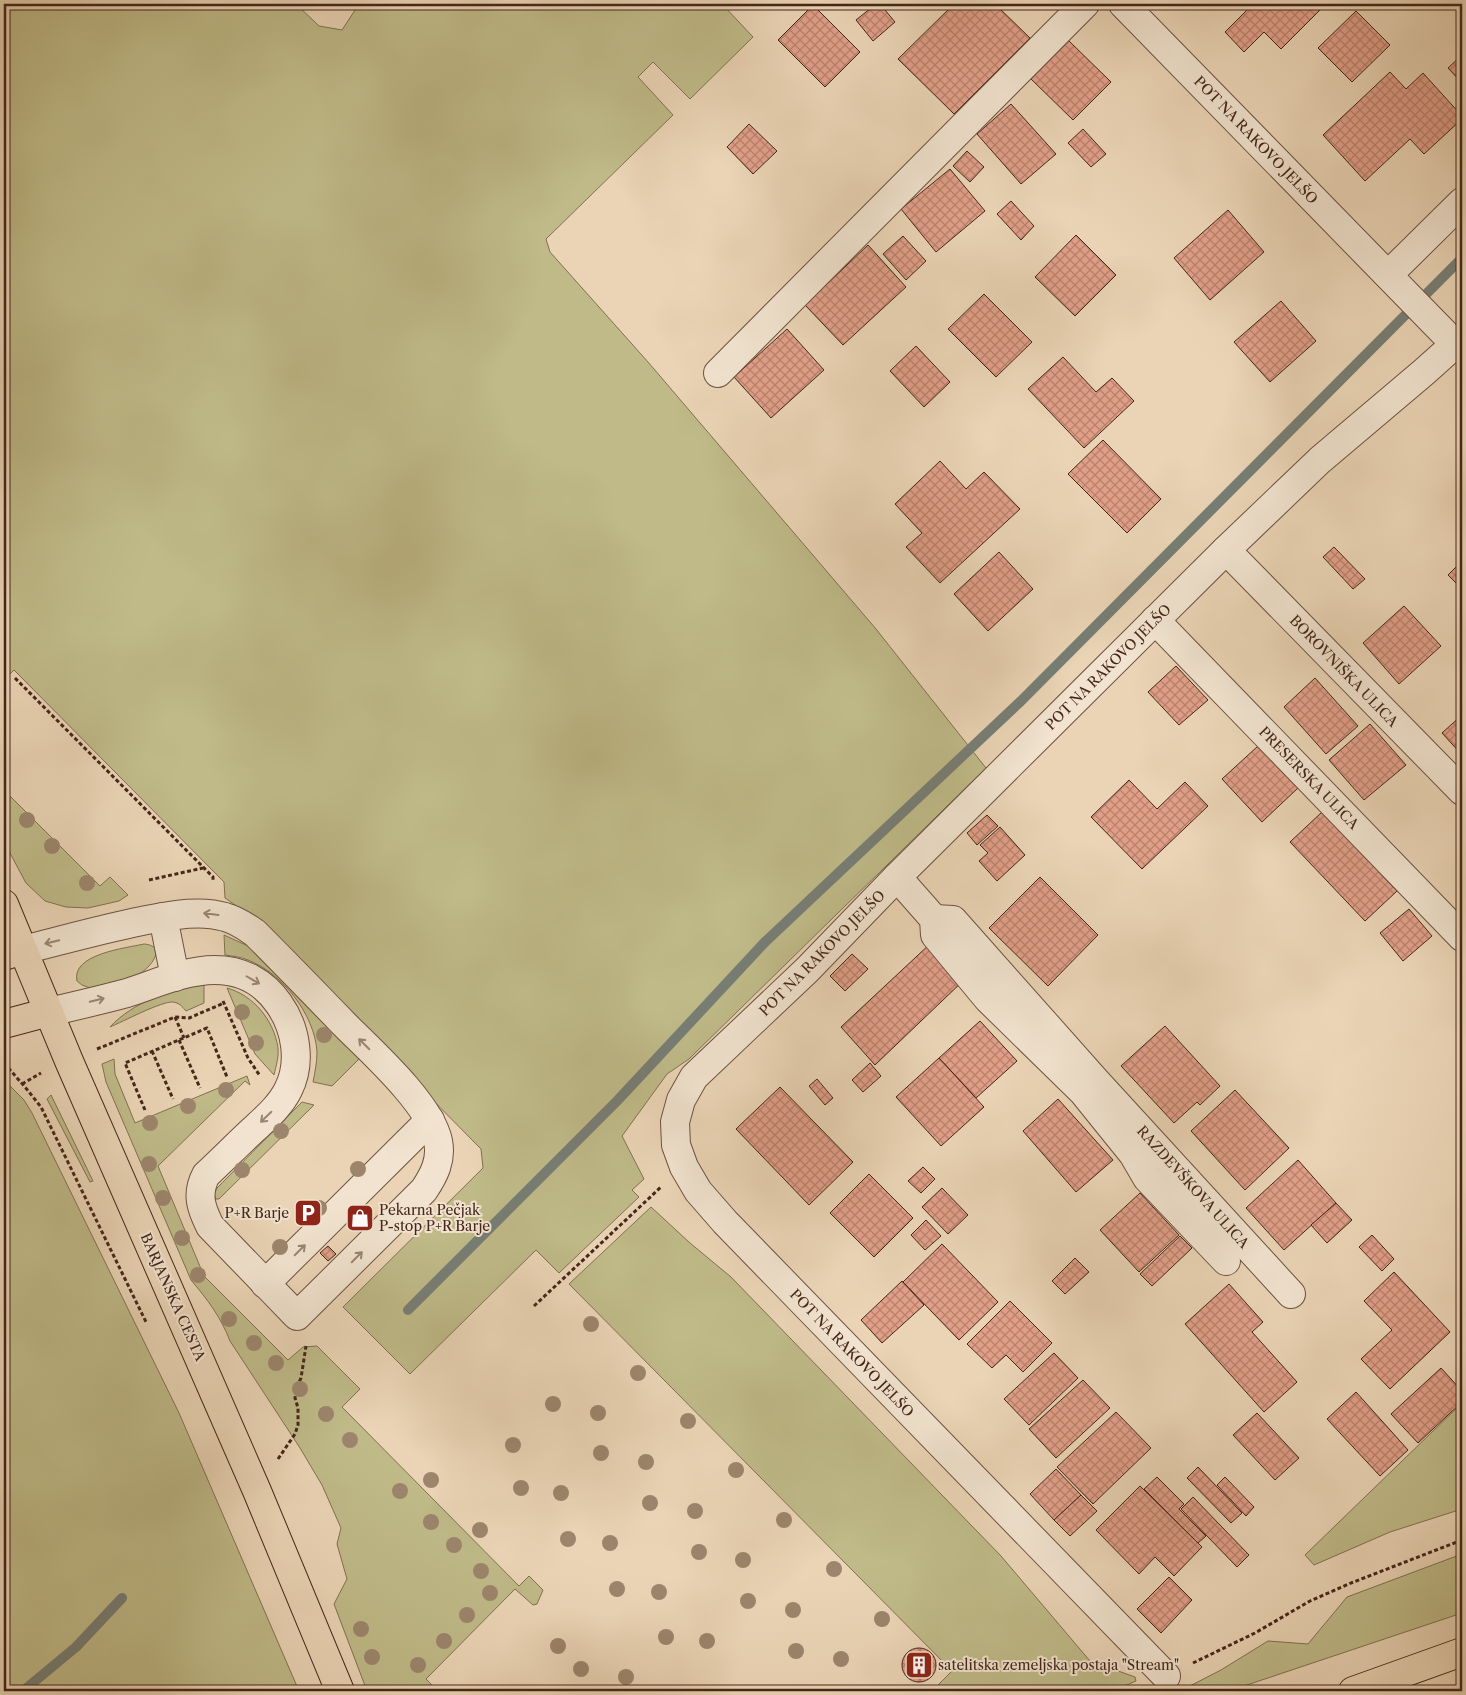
<svg xmlns="http://www.w3.org/2000/svg" width="1466" height="1695" viewBox="0 0 1466 1695" font-family="'Libre Caslon Text',serif">
<style>
.grass{fill:#bfba88;stroke:#827051}
.lines{fill:none;stroke-linecap:round;stroke-linejoin:round}
.stream{stroke:#777e75;stroke-width:10}
.building{fill:url(#building-cross-hatch);stroke:#45261a}
.minor-casing{stroke:#6e5241;stroke-width:30}
.major-casing{stroke:#45261a;stroke-width:30}
.highway-casing{stroke:#45261a;stroke-width:30}
.path{stroke:#45261a;stroke-width:3;stroke-dasharray:4 2.5;stroke-linecap:butt}
.minor{stroke:#f1e3cf;stroke-width:28}
.major{stroke:#ead4b5;stroke-width:28}
.highway{stroke:#ead4b5;stroke-width:28}
.tree{fill:#9c856c}
.oneway{stroke:#9b8474}
.labels{text-anchor:middle;stroke-width:4;stroke-linejoin:round;paint-order:stroke}
.street-label{font-size:14px;fill:#45261a;stroke:#f1e3cf}
.poi-label{font-size:14px;fill:#45261a;stroke:#f1e3cf;text-anchor:start}
</style>
<defs>
<pattern id="building-cross-hatch" width="8" height="8" patternUnits="userSpaceOnUse" patternTransform="scale(1.25)"><rect width="8" height="8" fill="#e19f88"/><path d="M0 0l8 8M0 8l8-8" fill="none" stroke="#b8816e"/></pattern>
</defs>
<rect width="100%" height="100%" fill="#ead4b5"/>
<filter id="stains"><feTurbulence type="fractalNoise" baseFrequency=".004" numOctaves="4"/><feColorMatrix values="0 0 0 0 .2 0 0 0 0 .09 0 0 0 0 .02 0 0 0 .5 -.17"/></filter>
<radialGradient id="worn" r=".72"><stop offset=".6" stop-color="#630" stop-opacity="0"/><stop offset="1" stop-color="#630" stop-opacity=".3"/></radialGradient>
<g class="grass">
<polygon points="4,4 296,4 319,26 342,30 359,4 722,4 753,37 690,99 653,62 638,77 673,115 546,239 550,252 648,362 876,629 986,768 689,1059 667,1074 622,1136 644,1179 632,1190 639,1197 559,1273 536,1250 410,1374 343,1307 483,1168 481,1149 251,916 225,898 224,882 14,670 4,680"/>
<polygon points="4,790 100,886 110,877 128,895 119,901 88,908 66,907 45,901 26,883 4,842"/>
<path d="M224 935 248 946 267 959 363 1055 332 1086 313 1082C315 1072 317 1062 317 1052 315 1015 282 973 248 960 241 957 232 956 225 955Z"/>
<path d="M144 944C169 946 149 970 137 975 122 981 105 984 90 988L82 985 77 981C71 954 126 948 144 944Z"/>
<path d="M204 985V1003L186 1011C182 1006 179 1003 173 1002 162 1001 122 1022 110 1027 133 1002 171 989 204 985Z"/>
<path d="M227 988C253 995 274 1020 278 1048 279 1057 276 1066 274 1075L255 1054Z"/>
<path d="M114 1059 115 1074 135 1123 247 1076 250 1085 245 1081 158 1166 204 1276 288 1360 303 1347 317 1346 360 1389 342 1407 519 1586 529 1576 543 1590 537 1604 533 1605 515 1589 426 1679 438 1691H367L334 1604 347 1579 337 1544 341 1528 322 1485 300 1448 230 1341C221 1317 207 1299 191 1280L106 1082 102 1064Z"/>
<polygon points="4,1080 24,1100 32,1113 179,1413 299,1691 4,1691"/>
<polygon points="51,1095 93,1181 90,1182 47,1099"/>
<polygon points="302,1102 314,1105 219,1199 216,1199 214,1194 217,1188"/>
<polygon points="651,1207 690,1243 731,1277 1001,1556 1090,1661 1135,1677 1136,1681 1113,1691 932,1691 952,1671 569,1284"/>
<polygon points="1462,1403 1462,1509 1390,1532 1314,1565 1305,1555"/>
<polygon points="1462,1554 1462,1613 1229,1691 1180,1691 1221,1670 1268,1641 1308,1644 1347,1597"/>
</g>
<g class="lines">
<g class="stream">
<polyline points="408,1310 617,1101 765,942 1021,701 1462,258"/>
<polyline points="23,1691 76,1647 122,1598"/>
</g>
</g>
<g class="building">
<polygon points="876,4 880,4 895,22 873,41 856,20"/>
<polygon points="954,4 995,4 1030,38 954,114 898,59"/>
<polygon points="1240,4 1326,4 1281,49 1264,32 1244,52 1225,32 1247,10"/>
<polygon points="813,5 860,52 825,87 778,40"/>
<polygon points="1356,11 1390,45 1352,82 1318,48"/>
<polygon points="1067,39 1111,82 1073,120 1030,78"/>
<polygon points="1462,55 1462,83 1448,68"/>
<polygon points="1390,72 1406,89 1423,73 1462,116 1462,119 1424,154 1410,139 1365,181 1323,135"/>
<polygon points="1011,104 1056,154 1021,184 977,134"/>
<polygon points="749,124 777,151 753,174 727,147"/>
<polygon points="1083,129 1106,154 1091,167 1068,143"/>
<polygon points="967,151 984,167 970,182 953,166"/>
<polygon points="950,169 985,211 936,252 901,209"/>
<polygon points="1011,201 1034,226 1021,240 997,214"/>
<polygon points="1228,210 1264,252 1210,300 1174,258"/>
<polygon points="1076,235 1116,275 1075,316 1035,277"/>
<polygon points="903,236 926,261 906,280 883,254"/>
<polygon points="868,245 906,287 843,345 805,305"/>
<polygon points="984,294 1032,342 996,377 948,329"/>
<polygon points="1281,301 1316,341 1270,382 1234,342"/>
<polygon points="787,329 824,370 771,418 734,377"/>
<polygon points="916,346 950,382 924,407 890,371"/>
<polygon points="1063,357 1096,392 1112,378 1134,401 1084,448 1028,389"/>
<polygon points="1103,440 1161,499 1127,533 1068,474"/>
<polygon points="940,461 966,489 984,472 1020,509 940,583 906,547 922,533 895,504"/>
<polygon points="1334,547 1365,579 1353,589 1323,557"/>
<polygon points="999,552 1033,589 988,631 954,594"/>
<polygon points="1458,565 1462,568 1462,589 1448,575"/>
<polygon points="1404,606 1441,646 1399,684 1363,643"/>
<polygon points="1176,666 1208,700 1179,725 1148,692"/>
<polygon points="1315,678 1358,726 1326,754 1284,707"/>
<polygon points="1462,715 1462,755 1442,733"/>
<polygon points="1370,724 1406,765 1364,800 1329,760"/>
<polygon points="1258,746 1298,788 1262,822 1222,779"/>
<polygon points="1129,780 1157,809 1185,782 1208,806 1142,869 1091,817"/>
<polygon points="1322,812 1397,891 1365,921 1290,842"/>
<polygon points="987,815 998,826 977,845 967,833"/>
<polygon points="1000,827 1025,855 997,881 979,861 988,853 980,845"/>
<polygon points="1040,877 1098,935 1048,986 989,928"/>
<polygon points="1409,909 1432,936 1403,961 1380,933"/>
<polygon points="931,943 964,980 875,1065 841,1027"/>
<polygon points="852,954 868,969 845,991 830,976"/>
<polygon points="980,1021 1017,1061 976,1098 939,1058"/>
<polygon points="1165,1026 1220,1086 1200,1105 1197,1102 1174,1123 1121,1066"/>
<polygon points="939,1058 984,1107 941,1146 896,1097"/>
<polygon points="870,1063 881,1076 863,1092 852,1080"/>
<polygon points="817,1079 833,1098 825,1105 809,1086"/>
<polygon points="780,1087 853,1162 809,1205 736,1129"/>
<polygon points="1235,1090 1289,1148 1245,1190 1191,1131"/>
<polygon points="1058,1099 1113,1160 1076,1192 1023,1131"/>
<polygon points="1298,1160 1336,1203 1284,1250 1246,1208"/>
<polygon points="923,1167 935,1179 921,1193 908,1181"/>
<polygon points="869,1174 913,1218 874,1257 830,1213"/>
<polygon points="942,1188 968,1215 948,1234 922,1207"/>
<polygon points="1140,1193 1179,1235 1139,1272 1100,1230"/>
<polygon points="1336,1203 1352,1220 1327,1243 1311,1225"/>
<polygon points="363,1208 371,1215 357,1229 350,1221"/>
<polygon points="926,1220 941,1236 925,1250 911,1235"/>
<polygon points="1372,1235 1394,1259 1382,1271 1359,1247"/>
<polygon points="1180,1236 1192,1248 1152,1286 1140,1274"/>
<polygon points="942,1244 998,1302 959,1340 903,1282"/>
<polygon points="328,1246 336,1254 328,1261 320,1253"/>
<polygon points="1075,1258 1089,1272 1065,1294 1052,1281"/>
<polygon points="1394,1272 1450,1332 1390,1389 1361,1359 1392,1330 1364,1301"/>
<polygon points="902,1281 924,1305 882,1343 861,1320"/>
<polygon points="1229,1284 1263,1322 1252,1332 1297,1382 1264,1412 1185,1324"/>
<polygon points="1010,1301 1052,1343 1023,1372 1006,1355 992,1368 967,1344"/>
<polygon points="1054,1353 1078,1378 1029,1425 1004,1399"/>
<polygon points="1441,1368 1462,1391 1462,1402 1418,1443 1391,1414"/>
<polygon points="1083,1380 1110,1408 1056,1458 1029,1429"/>
<polygon points="1356,1392 1408,1450 1380,1476 1327,1419"/>
<polygon points="1116,1412 1151,1448 1093,1504 1057,1467"/>
<polygon points="1257,1413 1299,1458 1275,1480 1233,1435"/>
<polygon points="1198,1467 1242,1513 1231,1523 1187,1478"/>
<polygon points="1056,1469 1081,1495 1054,1520 1030,1494"/>
<polygon points="1157,1477 1184,1504 1179,1509 1206,1536 1198,1543 1144,1489"/>
<polygon points="1225,1477 1254,1507 1246,1516 1217,1485"/>
<polygon points="1140,1486 1202,1547 1174,1576 1155,1557 1139,1574 1096,1530"/>
<polygon points="1081,1495 1097,1511 1070,1536 1054,1520"/>
<polygon points="1193,1497 1249,1555 1237,1567 1181,1509"/>
<polygon points="1169,1577 1192,1600 1161,1633 1137,1609"/>
<circle cx="919" cy="1665" r="17"/>
</g>
<g class="lines">
<g class="minor-casing">
<g id="minor">
<polyline points="1123,4 1455,344"/>
<polyline points="1388,275 1462,202"/>
<polyline points="718,373 1085,4"/>
<polyline points="1226,550 1462,791"/>
<polyline points="1155,620 1462,937"/>
<polyline points="897,877 934,919 935,935 988,999 1083,1092 1133,1154 1147,1178 1226,1261"/>
<polyline points="163,917 175,977"/>
<polyline points="934,919 953,920 1095,1080 1291,1294"/>
<path d="M23 950C63 940 102 929 142 921 169 916 199 909 225 917 237 920 246 927 255 933 286 964 316 995 346 1026 373 1053 430 1104 438 1141 442 1160 434 1175 424 1190L297 1316 210 1226C201 1208 196 1194 206 1175 222 1160 237 1145 253 1130 266 1118 280 1106 288 1090 302 1063 296 1028 279 1004 264 982 242 970 215 970 185 970 155 984 127 993 101 1000 75 1006 49 1012"/>
<polyline points="265,1284 430,1120"/>
<polyline points="1166,1676 725,1222 698,1191 684,1167 676,1145 675,1122 681,1100 694,1077 807,970 897,877 1226,550 1320,460 1424,372 1462,338"/>
</g>
</g>
<g class="major-casing">
<polyline id="major" points="4,904 69,1061 257,1491 340,1691"/>
</g>
<g class="highway-casing">
<g id="highway">
<polyline points="4,956 23,950"/>
<polyline points="4,1024 49,1012"/>
<polyline points="1353,1691 1462,1652"/>
</g>
</g>
<g class="path">
<polyline points="15,678 213,877 213,882"/>
<polyline points="149,880 203,868"/>
<polyline points="223,1001 248,1058 260,1076"/>
<polyline points="175,1017 184,1038"/>
<polyline points="179,1040 200,1088"/>
<polyline points="97,1049 175,1017 189,1018 224,1003"/>
<polyline points="152,1051 173,1099"/>
<polyline points="4,1063 25,1087 41,1107 147,1324"/>
<polyline points="22,1084 41,1073"/>
<polyline points="145,1110 125,1063 207,1028 227,1077"/>
<polyline points="534,1306 661,1187"/>
<polyline points="278,1459 295,1434 298,1425 298,1408 295,1398 296,1389 301,1378 306,1346"/>
<polyline points="1193,1663 1255,1633 1310,1601 1351,1583 1462,1540"/>
</g>
<use href="#minor" class="minor"/>
<use href="#major" class="major"/>
<use href="#highway" class="highway"/>
</g>
<g class="tree">
<circle cx="27" cy="820" r="8"/>
<circle cx="52" cy="846" r="8"/>
<circle cx="87" cy="883" r="8"/>
<circle cx="242" cy="1012" r="8"/>
<circle cx="324" cy="1035" r="8"/>
<circle cx="256" cy="1043" r="8"/>
<circle cx="226" cy="1090" r="8"/>
<circle cx="188" cy="1106" r="8"/>
<circle cx="150" cy="1123" r="8"/>
<circle cx="281" cy="1131" r="8"/>
<circle cx="149" cy="1164" r="8"/>
<circle cx="358" cy="1169" r="8"/>
<circle cx="242" cy="1170" r="8"/>
<circle cx="163" cy="1198" r="8"/>
<circle cx="319" cy="1208" r="8"/>
<circle cx="182" cy="1238" r="8"/>
<circle cx="280" cy="1247" r="8"/>
<circle cx="198" cy="1275" r="8"/>
<circle cx="229" cy="1319" r="8"/>
<circle cx="591" cy="1324" r="8"/>
<circle cx="254" cy="1343" r="8"/>
<circle cx="276" cy="1363" r="8"/>
<circle cx="638" cy="1373" r="8"/>
<circle cx="300" cy="1389" r="8"/>
<circle cx="553" cy="1404" r="8"/>
<circle cx="598" cy="1413" r="8"/>
<circle cx="326" cy="1414" r="8"/>
<circle cx="688" cy="1421" r="8"/>
<circle cx="350" cy="1440" r="8"/>
<circle cx="513" cy="1445" r="8"/>
<circle cx="601" cy="1453" r="8"/>
<circle cx="646" cy="1462" r="8"/>
<circle cx="736" cy="1470" r="8"/>
<circle cx="431" cy="1480" r="8"/>
<circle cx="521" cy="1488" r="8"/>
<circle cx="400" cy="1491" r="8"/>
<circle cx="561" cy="1493" r="8"/>
<circle cx="650" cy="1503" r="8"/>
<circle cx="695" cy="1511" r="8"/>
<circle cx="784" cy="1520" r="8"/>
<circle cx="431" cy="1522" r="8"/>
<circle cx="480" cy="1530" r="8"/>
<circle cx="568" cy="1539" r="8"/>
<circle cx="610" cy="1543" r="8"/>
<circle cx="454" cy="1545" r="8"/>
<circle cx="699" cy="1552" r="8"/>
<circle cx="743" cy="1560" r="8"/>
<circle cx="834" cy="1569" r="8"/>
<circle cx="481" cy="1571" r="8"/>
<circle cx="617" cy="1589" r="8"/>
<circle cx="659" cy="1592" r="8"/>
<circle cx="490" cy="1593" r="8"/>
<circle cx="748" cy="1601" r="8"/>
<circle cx="793" cy="1610" r="8"/>
<circle cx="467" cy="1615" r="8"/>
<circle cx="882" cy="1619" r="8"/>
<circle cx="361" cy="1629" r="8"/>
<circle cx="666" cy="1637" r="8"/>
<circle cx="444" cy="1641" r="8"/>
<circle cx="707" cy="1641" r="8"/>
<circle cx="558" cy="1646" r="8"/>
<circle cx="796" cy="1651" r="8"/>
<circle cx="372" cy="1657" r="8"/>
<circle cx="841" cy="1659" r="8"/>
<circle cx="418" cy="1665" r="8"/>
<circle cx="581" cy="1669" r="8"/>
<circle cx="626" cy="1677" r="8"/>
</g>
<defs><path id="oneway-shaft" d="M-6 0H5M1.5-3L5.5 0L1.5 3" fill="none" stroke-width="1.6" stroke-linecap="round" stroke-linejoin="round" transform="scale(1.25)"/></defs>
<g class="oneway">
<use href="#oneway-shaft" transform="translate(211 914) rotate(-173)"/>
<use href="#oneway-shaft" transform="translate(52 942) rotate(166)"/>
<use href="#oneway-shaft" transform="translate(253 980) rotate(30)"/>
<use href="#oneway-shaft" transform="translate(97 1000) rotate(-14)"/>
<use href="#oneway-shaft" transform="translate(364 1044) rotate(-135)"/>
<use href="#oneway-shaft" transform="translate(266 1117) rotate(136)"/>
<use href="#oneway-shaft" transform="translate(300 1250) rotate(-45)"/>
<use href="#oneway-shaft" transform="translate(357 1257) rotate(-45)"/>
</g>
<defs>
<g id="parking-square" transform="scale(1.4375)"><rect x="-9" y="-9" width="18" height="18" rx="4" fill="#8f2418" stroke="#f1e3cf"/><path d="M-3.5-5.5H1a3.5 3.5 0 0 1 0 7H-1V5.5H-3.5ZM-1-3.4V-.6H.8a1.4 1.4 0 0 0 0-2.8Z" fill="#fff"/></g>
<g id="shop-square" transform="scale(1.4375)"><rect x="-9" y="-9" width="18" height="18" rx="4" fill="#8f2418" stroke="#f1e3cf"/><path d="M-5-2.5h2.3a2.7 3.5 0 0 1 5.4 0H5L5.5 6h-11ZM-1.5-2.5h3a1.5 2.3 0 0 0-3 0Z" fill="#fff"/></g>
<g id="building-square" transform="scale(1.4375)"><rect x="-9" y="-9" width="18" height="18" rx="4" fill="#8f2418" stroke="#f1e3cf"/><path d="M-4-6H4V6H1V3H-1V6H-4ZM-2.5-4.3h1.7v1.8h-1.7ZM.8-4.3h1.7v1.8H.8ZM-2.5-1h1.7V.8h-1.7ZM.8-1h1.7V.8H.8Z" fill="#fff"/></g>
</defs>
<g fill-rule="evenodd">
<use href="#parking-square" x="308" y="1213"/>
<use href="#shop-square" x="360" y="1218"/>
<use href="#building-square" x="919" y="1665"/>
</g>
<g class="labels">
<g class="street-label">
<text transform="translate(1256 140) rotate(46)" y="5">POT NA RAKOVO JELŠO</text>
<text transform="translate(1108 667) rotate(-45)" y="5">POT NA RAKOVO JELŠO</text>
<text transform="translate(1344 671) rotate(46)" y="5">BOROVNIŠKA ULICA</text>
<text transform="translate(1309 778) rotate(46)" y="5">PRESERSKA ULICA</text>
<text transform="translate(822 953) rotate(-45)" y="5">POT NA RAKOVO JELŠO</text>
<text transform="translate(1193 1187) rotate(48)" y="5">RAZDEVŠKOVA ULICA</text>
<text transform="translate(173 1297) rotate(66)" y="5">BARJANSKA CESTA</text>
<text transform="translate(852 1353) rotate(46)" y="5">POT NA RAKOVO JELŠO</text>
</g>
<g class="poi-label">
<text x="379" y="1215">Pekarna Pečjak<tspan x="379" dy="16">P-stop P+R Barje</tspan></text>
<text x="289" y="1218" text-anchor="end">P+R Barje</text>
<text x="938" y="1670">satelitska zemeljska postaja "Stream"</text>
</g>
</g>
<rect width="1466" height="1695" fill="none" stroke="#ead4b5" stroke-width="20"/>
<rect x="5" y="5" width="1456" height="1685" fill="none" stroke="#45261a" stroke-width="2.5"/>
<rect x="10" y="10" width="1446" height="1675" fill="none" stroke="#45261a"/>
<rect width="100%" height="100%" filter="url(#stains)"/>
<rect width="100%" height="100%" fill="url(#worn)"/>
</svg>
